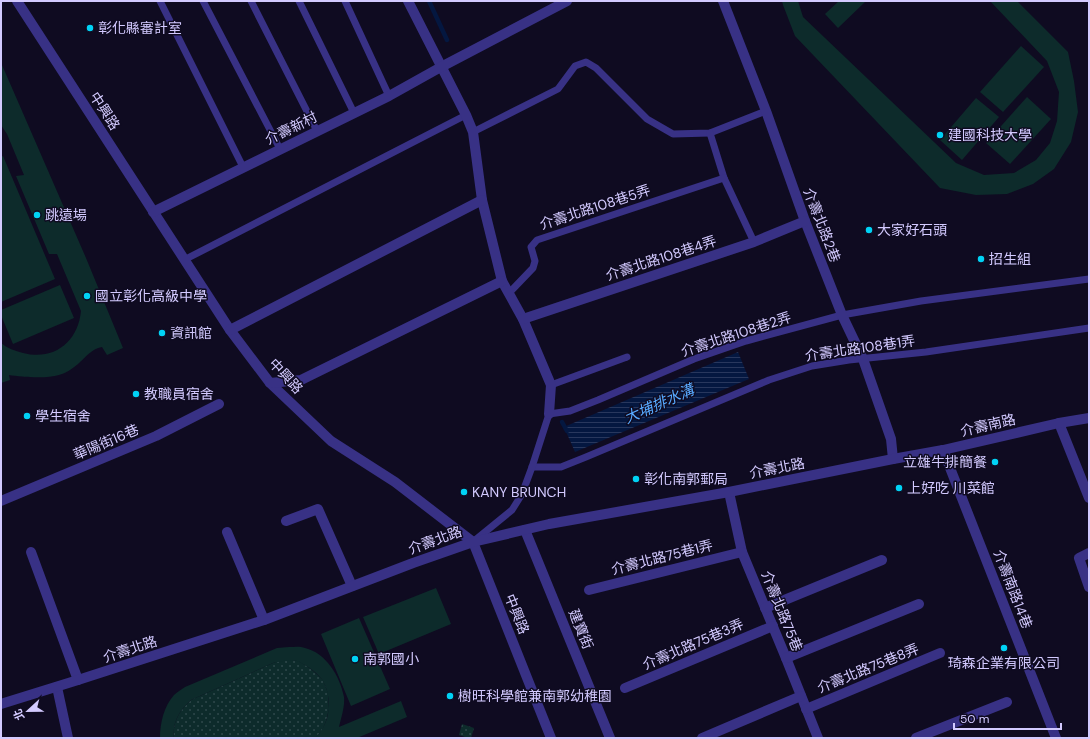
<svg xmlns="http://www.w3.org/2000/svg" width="1090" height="739" viewBox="0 0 1090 739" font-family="'DM Sans','Noto Sans TC',sans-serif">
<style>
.grass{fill:url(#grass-dots)}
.garden{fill:#0d2b2b}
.water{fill:url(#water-rules)}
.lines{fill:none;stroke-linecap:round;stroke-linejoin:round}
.stream{stroke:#041740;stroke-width:4.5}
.lane{stroke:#383185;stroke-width:7}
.street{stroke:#383185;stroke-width:10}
.poi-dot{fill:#00d2f5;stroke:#0f0b21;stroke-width:1.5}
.labels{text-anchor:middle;stroke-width:3;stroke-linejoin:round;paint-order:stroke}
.poi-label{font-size:14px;fill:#d3caff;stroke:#0f0b21;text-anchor:start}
.street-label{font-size:14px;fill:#d3caff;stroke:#0f0b21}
.water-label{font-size:15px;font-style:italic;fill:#58aaff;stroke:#0f0b21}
</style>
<defs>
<pattern id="grass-dots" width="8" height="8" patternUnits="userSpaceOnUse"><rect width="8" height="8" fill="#0d2b2b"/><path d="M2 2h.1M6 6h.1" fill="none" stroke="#2f484b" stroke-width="1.8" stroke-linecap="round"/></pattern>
<pattern id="water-rules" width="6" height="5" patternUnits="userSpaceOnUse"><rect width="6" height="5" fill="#041740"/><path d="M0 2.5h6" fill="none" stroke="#28375d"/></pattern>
</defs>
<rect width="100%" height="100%" fill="#0f0b21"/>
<g class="grass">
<path d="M286 659 299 661 311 669 323 680 328 693 329 709 326 721 323 729 316 738H174C172 722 180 710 191 700L273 663Z"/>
<polygon points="462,724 474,728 471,738 468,738 459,735"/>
</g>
<g class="garden">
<polygon points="782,1 798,1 803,17 956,163 984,175 1014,173 1036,160 1050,143 1057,121 1059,92 1047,61 990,1 1017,1 1068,52 1074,81 1078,112 1071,142 1054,169 1033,184 1007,194 976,195 940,188 795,36 783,5"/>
<polygon points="839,1 866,1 838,28 825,14"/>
<polygon points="1021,46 1044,67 1003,112 980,92"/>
<path d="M2 65 86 258 123 348 107 355 102 347C91 349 86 357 78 364 72 369 66 373 59 375 46 379 22 377 9 375L10 380 1 383V343C7 348 15 351 23 353 54 361 78 342 81 311L57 254H49L16 176 24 175 7 134 1 125V66Z"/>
<polygon points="1027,97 1051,119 1010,164 986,143"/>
<polygon points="976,98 999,117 962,160 940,140"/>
<polygon points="3,156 55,279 1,302 1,157"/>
<polygon points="60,285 74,318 13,344 1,315 1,310"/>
<polygon points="436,588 451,624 379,654 363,617"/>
<polygon points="359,618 390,689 351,706 321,634"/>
<path d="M289 647C294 647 300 646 305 648 326 653 340 676 344 697 345 707 341 718 339 727L401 701 407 717 357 738H315C330 725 333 699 323 681 320 676 313 670 308 667 304 665 301 662 297 661 288 659 282 661 273 663L191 700C180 710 172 722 174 738H160C160 723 164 706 174 695 177 692 181 690 185 687L277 648Z"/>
</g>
<polygon class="water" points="738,352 749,379 575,452 564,427"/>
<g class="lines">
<g class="stream">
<polyline points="429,1 447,40"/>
<polyline points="562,422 567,431"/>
</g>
<g class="lane">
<polyline points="160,1 243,167"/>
<polyline points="203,1 280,149"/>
<polyline points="251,1 317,131"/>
<polyline points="299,1 354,113"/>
<polyline points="345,1 389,96"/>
<polyline points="473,132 558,89 575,66 586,62 596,68 647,119 673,134 710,133 766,111"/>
<polyline points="710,133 724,178 754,242"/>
<polyline points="184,260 466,115"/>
<polyline points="509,293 533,268 535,261 531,247 537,240 724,178"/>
<polyline points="551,385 627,357"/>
<polyline points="532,467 561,467 586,457 769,380 812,366 849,360 926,352 1089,328"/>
<polyline points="474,541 512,510 522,494 532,467 549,414 570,411 598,400 694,359 746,341 842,315 921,301 1089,279"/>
</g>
<g class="street">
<polyline points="17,1 230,330 270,383 331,441 395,482 473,542 551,738"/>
<polyline points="408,1 466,115 473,132 482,200 502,281 523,319 551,385 549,414"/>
<polyline points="723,1 766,111 805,221 842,315 863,359 891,439 893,459"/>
<polyline points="153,212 389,96 441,67 567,1"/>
<polyline points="523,319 754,242 805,221"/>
<polyline points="230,330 482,200"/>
<polyline points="270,383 301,380 502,281"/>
<polyline points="1059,423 1089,498"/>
<polyline points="943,450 1056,738"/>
<polyline points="729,492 742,552 786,658 818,738"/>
<polyline points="1,501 156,436 219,404"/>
<polyline points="286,521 318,509 352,586"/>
<polyline points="525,530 610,738"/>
<polyline points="227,532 264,620"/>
<polyline points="31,552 78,680"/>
<polyline points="1089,553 1079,558 1089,587"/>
<polyline points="589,590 742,552"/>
<polyline points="765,608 882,560"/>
<polyline points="786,658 919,604"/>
<polyline points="57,687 68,738"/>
<polyline points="625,688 773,626"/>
<polyline points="1,704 78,680 264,620 413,563 473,542 549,524 729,492 893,459 943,450 1059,423 1089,418"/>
<polyline points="806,709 940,653"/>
<polyline points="702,738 801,696"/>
<polyline points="916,738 1007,702"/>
</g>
</g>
<g class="poi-dot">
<circle cx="90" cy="28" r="4"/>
<circle cx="940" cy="135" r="4"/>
<circle cx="37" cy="215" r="4"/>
<circle cx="869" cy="230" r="4"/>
<circle cx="981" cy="259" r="4"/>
<circle cx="87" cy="296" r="4"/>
<circle cx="162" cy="333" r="4"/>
<circle cx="136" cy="394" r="4"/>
<circle cx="27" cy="416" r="4"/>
<circle cx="995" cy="462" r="4"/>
<circle cx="636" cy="479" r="4"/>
<circle cx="899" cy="488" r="4"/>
<circle cx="464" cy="492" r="4"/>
<circle cx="1004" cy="648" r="4"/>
<circle cx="355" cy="659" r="4"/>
<circle cx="450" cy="696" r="4"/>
</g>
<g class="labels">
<g class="poi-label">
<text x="98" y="33">彰化縣審計室</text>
<text x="948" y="140">建國科技大學</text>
<text x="45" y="220">跳遠場</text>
<text x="877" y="235">大家好石頭</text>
<text x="989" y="264">招生組</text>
<text x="95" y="301">國立彰化高級中學</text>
<text x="170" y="338">資訊館</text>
<text x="144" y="399">教職員宿舍</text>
<text x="35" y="421">學生宿舍</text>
<text x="987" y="467" text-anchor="end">立雄牛排簡餐</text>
<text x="644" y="484">彰化南郭郵局</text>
<text x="907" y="493">上好吃 川菜館</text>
<text x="472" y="497">KANY BRUNCH</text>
<text x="363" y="664">南郭國小</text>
<text x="1004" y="668" text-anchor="middle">琦森企業有限公司</text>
<text x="458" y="701">樹旺科學館兼南郭幼稚園</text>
</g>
<g class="street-label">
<text transform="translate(105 111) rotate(57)" y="5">中興路</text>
<text transform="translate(291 128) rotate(-26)" y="5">介壽新村</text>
<text transform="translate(595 207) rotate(-18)" y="5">介壽北路108巷5弄</text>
<text transform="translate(822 225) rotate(69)" y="5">介壽北路2巷</text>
<text transform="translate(661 258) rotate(-18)" y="5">介壽北路108巷4弄</text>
<text transform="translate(736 334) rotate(-18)" y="5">介壽北路108巷2弄</text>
<text transform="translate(860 348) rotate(-8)" y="5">介壽北路108巷1弄</text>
<text transform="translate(286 376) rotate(47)" y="5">中興路</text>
<text transform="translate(988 425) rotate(-13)" y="5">介壽南路</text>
<text transform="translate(106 442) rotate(-23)" y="5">華陽街16巷</text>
<text transform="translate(777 468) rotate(-11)" y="5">介壽北路</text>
<text transform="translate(435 540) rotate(-20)" y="5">介壽北路</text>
<text transform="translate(662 557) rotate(-14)" y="5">介壽北路75巷1弄</text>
<text transform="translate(1013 589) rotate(69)" y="5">介壽南路14巷</text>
<text transform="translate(782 611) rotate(68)" y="5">介壽北路75巷</text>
<text transform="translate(517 614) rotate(68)" y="5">中興路</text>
<text transform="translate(581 629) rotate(68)" y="5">建寶街</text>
<text transform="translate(693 644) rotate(-23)" y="5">介壽北路75巷3弄</text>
<text transform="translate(130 649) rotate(-18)" y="5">介壽北路</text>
<text transform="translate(868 668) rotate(-22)" y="5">介壽北路75巷8弄</text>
</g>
<g class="water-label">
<text transform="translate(659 404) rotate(-24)" y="5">大埔排水溝</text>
</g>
</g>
<rect width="1090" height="739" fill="none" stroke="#d3caff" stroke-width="4"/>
<g transform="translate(28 711) rotate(248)" stroke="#0f0b21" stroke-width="3" paint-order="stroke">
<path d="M0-3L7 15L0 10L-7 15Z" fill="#d3caff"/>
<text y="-6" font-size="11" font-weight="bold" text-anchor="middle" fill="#d3caff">北</text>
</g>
<path d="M954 723v6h107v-6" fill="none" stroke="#d3caff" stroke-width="2"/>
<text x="960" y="723" font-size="12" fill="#d3caff" stroke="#0f0b21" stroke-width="3" paint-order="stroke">50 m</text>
</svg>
